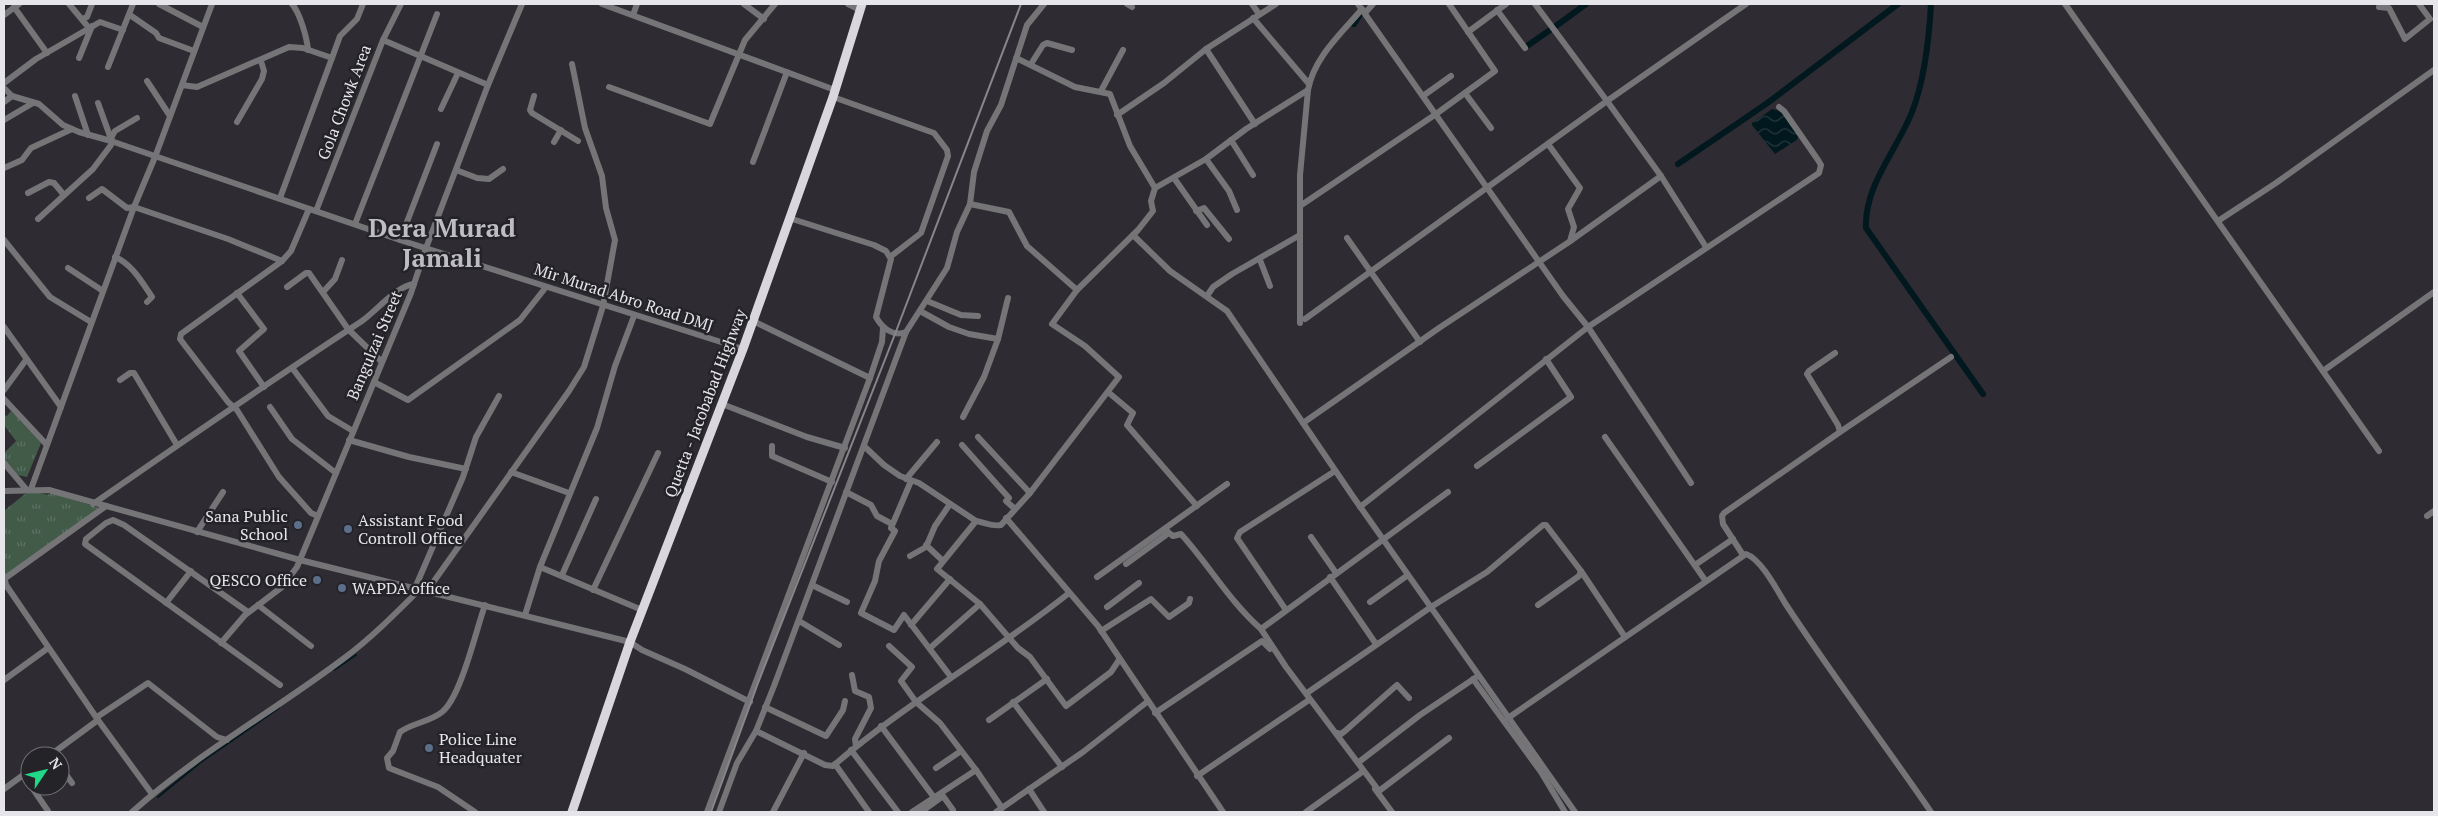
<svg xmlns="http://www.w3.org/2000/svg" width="2438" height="816" viewBox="0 0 2438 816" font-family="'PT Serif',serif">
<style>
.grass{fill:url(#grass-tufts)}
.water{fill:url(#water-waves)}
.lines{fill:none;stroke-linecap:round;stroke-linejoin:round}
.stream{stroke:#00181e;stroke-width:2}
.canal{stroke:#00181e;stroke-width:6}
.minor{stroke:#757477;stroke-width:6}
.highway{stroke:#d9d6de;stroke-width:9}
.rail{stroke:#88868b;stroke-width:2}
.service-dot{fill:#5c6f8a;stroke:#242328;stroke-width:2}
.labels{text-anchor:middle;stroke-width:5;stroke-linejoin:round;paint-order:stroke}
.street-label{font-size:16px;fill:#e6e5e9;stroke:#242328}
.poi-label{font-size:16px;fill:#e6e5e9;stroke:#242328;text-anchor:start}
.town-label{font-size:26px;font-weight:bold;fill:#bfbdc4;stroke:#242328}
</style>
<defs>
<pattern id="grass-tufts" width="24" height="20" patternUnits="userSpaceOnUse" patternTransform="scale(1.25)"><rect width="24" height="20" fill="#425b49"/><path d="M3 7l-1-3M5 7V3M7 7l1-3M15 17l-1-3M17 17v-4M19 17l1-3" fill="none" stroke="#5d7263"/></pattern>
<pattern id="water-waves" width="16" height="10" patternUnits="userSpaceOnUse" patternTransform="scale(1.25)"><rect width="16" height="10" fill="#00181e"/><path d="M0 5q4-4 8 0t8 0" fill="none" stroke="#25393f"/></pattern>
</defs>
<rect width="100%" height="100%" fill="#2e2c32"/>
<g class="grass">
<polygon points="11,411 41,443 27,477 18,475 4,459 4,453 16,441 4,425 4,415 7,416"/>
<polygon points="33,491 48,495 51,492 99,508 7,574 4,573 4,506 5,510 25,494"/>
</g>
<path class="water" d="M1772 109C1785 110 1791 126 1798 136L1797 140 1775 154 1752 125V123Z"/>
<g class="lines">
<g class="stream">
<polyline points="334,670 356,655"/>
<polyline points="158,797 201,762 279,708"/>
</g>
<g class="canal">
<path d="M1931 4C1929 40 1925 79 1912 112 1897 150 1864 186 1866 228L1983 394"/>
<polyline points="1354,24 1361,13"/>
<polyline points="1556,26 1586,4"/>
<polyline points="1527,46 1550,30"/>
<polyline points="1678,164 1766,104 1898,4"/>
</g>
<g class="minor">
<polyline points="69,4 89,28"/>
<polyline points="159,4 203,27"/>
<path d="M292 4C300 13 307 38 308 50"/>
<polyline points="602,4 835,90"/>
<polyline points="744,4 764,19"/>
<polyline points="848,4 860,10"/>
<polyline points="1127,4 1132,7"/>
<polyline points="1252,4 1259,14"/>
<polyline points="1358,4 1563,296 1588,327 1691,483"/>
<polyline points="2065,4 2379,451"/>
<polyline points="14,7 47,53"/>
<polyline points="2379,7 2389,8 2405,39 2430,19 2419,4"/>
<polyline points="1497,10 1525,48"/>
<polyline points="1365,13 1373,4"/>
<polyline points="4,15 19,4"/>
<polyline points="130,15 156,33 159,38 194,51"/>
<polyline points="633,15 637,4"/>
<polyline points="1253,18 1309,84"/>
<polyline points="82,19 87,17 92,4"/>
<polyline points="1468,32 1506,4"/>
<polyline points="383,40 488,85"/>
<polyline points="1206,49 1255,124"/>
<polyline points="79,58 92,26"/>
<polyline points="332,58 340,36 357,19 363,4"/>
<polyline points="1031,64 1043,45 1047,43 1072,50"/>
<polyline points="108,67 133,4"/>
<polyline points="147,81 170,116"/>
<polyline points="4,83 36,59 100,22 123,30"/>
<polyline points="182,85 197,87 289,47 303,48 332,58 280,198"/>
<polyline points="609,87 710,124 745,40 775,4"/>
<polyline points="4,88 12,96 39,104 63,125 79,132 111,141 400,240 743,349"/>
<polyline points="1101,91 1123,50"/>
<polyline points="1465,93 1491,128"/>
<polyline points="75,96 88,135"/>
<polyline points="534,96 530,110 532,113 578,141"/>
<polyline points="1423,96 1451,76"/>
<polyline points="833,97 934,133 947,150 948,156 921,233 890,257"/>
<polyline points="4,102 12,96"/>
<polyline points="98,103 111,139"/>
<polyline points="441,109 458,73"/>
<polyline points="1117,115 1164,83 1206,49 1276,4"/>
<polyline points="4,120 33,103"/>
<polyline points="237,122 262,79 264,71 261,61"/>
<polyline points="1231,140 1253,175"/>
<polyline points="554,142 561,130"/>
<polyline points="1548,144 1580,188 1568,209 1574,227 1570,241"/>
<polyline points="1206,159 1229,191 1237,210"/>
<polyline points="753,162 787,72"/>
<polyline points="4,168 22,160 31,148 72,129"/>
<polyline points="456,170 477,178 489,179 503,169"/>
<polyline points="1174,178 1207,225"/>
<path d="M1155 188 1206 159 1246 129 1308 90C1314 57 1341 34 1362 9"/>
<polyline points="28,193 49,182 54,183 64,195"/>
<polyline points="89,198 102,189 127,208 134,207 228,239 282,261"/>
<polyline points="970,204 1009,212 1027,246 1077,290 1138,230 1153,211 1151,201 1155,188 1130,146 1110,94 1075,87 1016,58"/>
<polyline points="1300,206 1436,114 1495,71 1449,4"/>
<polyline points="309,209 291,251 282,261 181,334 180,339 228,402 237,410 279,477 311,513 318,516"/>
<polyline points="316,211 383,40 401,4"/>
<polyline points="1196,211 1204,208 1229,239"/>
<path d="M789 218 874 245 886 251 891 259 876 317C882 328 893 337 906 332L947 268 957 232 970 204 974 172 987 131 1001 105 1027 25 1044 4"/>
<polyline points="38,219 93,169 111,145 112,136 115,131 137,118"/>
<polyline points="2218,221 2276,183 2434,70"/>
<polyline points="355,224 437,14"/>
<polyline points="1133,235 1170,271 1227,311 1354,498 1575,812"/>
<polyline points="1347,238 1420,342"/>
<polyline points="4,240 50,297 91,322"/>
<polyline points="400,240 437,144"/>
<polyline points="1706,247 1661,176 1607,101 1746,4"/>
<path d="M115 257C132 264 142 282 152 297L147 302"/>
<polyline points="1260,260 1270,286"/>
<polyline points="68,268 103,291"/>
<polyline points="287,287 306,273 309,273 348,329 382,362"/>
<polyline points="323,292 335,279 342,260"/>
<polyline points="237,293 264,329 239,351 264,387"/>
<polyline points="1207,296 1213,287 1232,274 1300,235"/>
<polyline points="927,301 961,315 978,316"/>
<polyline points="920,311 949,327 969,334 998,339"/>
<polyline points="1305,319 1607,101 1535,4"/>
<polyline points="753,321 870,378"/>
<polyline points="1300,323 1300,175 1308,90"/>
<polyline points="4,327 61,407"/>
<polyline points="293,369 328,416 353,431"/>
<polyline points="2323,371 2434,292"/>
<polyline points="120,380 130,373 134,373 177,445"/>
<polyline points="374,382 408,400 520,320 546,287"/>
<polyline points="4,390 26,360"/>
<polyline points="1108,392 1133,413 1127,425 1197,506"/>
<polyline points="4,399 46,444"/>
<polyline points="722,404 807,437 845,448"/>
<polyline points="270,407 292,439 336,473"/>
<polyline points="963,417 984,377 998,339 1008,298"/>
<polyline points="1303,423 1439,328 1569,242 1661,176"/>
<polyline points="1840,432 1951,357"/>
<polyline points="978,437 1030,493"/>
<polyline points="1605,437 1705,580"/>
<polyline points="349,440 409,457 466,469"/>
<polyline points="962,445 1009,498 1006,501 1015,509"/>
<polyline points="772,446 772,456 832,482"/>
<path d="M864 446 884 465 900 476 919 483 976 521C984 522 992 527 1001 525L1030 493 1119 377 1085 346 1052 324 1077 290"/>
<polyline points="4,463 26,489"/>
<polyline points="1477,466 1571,397 1546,359"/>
<polyline points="511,472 569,493"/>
<polyline points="906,479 937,442"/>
<polyline points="911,481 891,528 895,531 879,561 875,581 861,613 894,630 904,615 951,677"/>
<polyline points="31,489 134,207 155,157 212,4"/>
<polyline points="4,491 49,490 300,560 630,642 642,650 685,669 750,702"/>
<polyline points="846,492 871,505 877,516 892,524"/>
<polyline points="1448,492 1261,629 1286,667 1379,791 1449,738"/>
<path d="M93 504C182 442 272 380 362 321 376 311 398 285 414 284"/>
<polyline points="1360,507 1588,327 1819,173 1821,165 1818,160 1784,111 1779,107"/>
<polyline points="2427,516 2434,511"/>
<polyline points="1006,518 1098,626 1223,812"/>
<polyline points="976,521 937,569 980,604 1018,648 1030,657 1066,706 1111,672 1119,660"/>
<path d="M1165 530 1173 536 1181 534C1209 565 1230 602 1261 629"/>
<polyline points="197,532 223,492"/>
<polyline points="1311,537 1336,573"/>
<polyline points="926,545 943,561"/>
<polyline points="1743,555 1723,524 1722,516 1724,513 1840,432 1838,425 1807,374 1809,371 1835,353"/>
<polyline points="910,556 926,547 935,526 950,504"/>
<polyline points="1126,564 1166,535 1167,531"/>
<polyline points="1695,565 1733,539"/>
<polyline points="540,567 642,610"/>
<polyline points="562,575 596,499"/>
<polyline points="4,576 6,585 98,720 152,794"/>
<polyline points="1097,577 1227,484"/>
<polyline points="1330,577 1376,644"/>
<polyline points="4,579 106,506"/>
<polyline points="812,585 847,602"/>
<polyline points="415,588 463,477 476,437 499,396"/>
<polyline points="593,590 658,453"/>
<polyline points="427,591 569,391 584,367 603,306 615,240 606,208 602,176 585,128 572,64"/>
<polyline points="1370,602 1408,575"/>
<polyline points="166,603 191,571"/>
<polyline points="258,605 311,646"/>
<polyline points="1538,605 1579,576 1581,571"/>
<polyline points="1107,607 1139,583"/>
<polyline points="1286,610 1237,538 1240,532 1335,471"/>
<polyline points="248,612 124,525 113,520 106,523 86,539 85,544 280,685"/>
<polyline points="525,615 540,567 597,428 615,366 634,316"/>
<polyline points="799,621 839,645"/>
<polyline points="911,625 950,579"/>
<polyline points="1101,631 1151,599 1169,617 1189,603 1190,599"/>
<polyline points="221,643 245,615 282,587 297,567 411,293 426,248 488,85 522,4"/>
<polyline points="889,646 912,667 901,681 916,702 940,723 976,770 1002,808"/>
<polyline points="930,648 980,604"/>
<polyline points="852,675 855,691 869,697 871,708 855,739 856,746"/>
<polyline points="1473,679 1541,772 1565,812"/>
<polyline points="4,680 48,648"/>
<polyline points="1307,693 1431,607 1487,572 1543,525 1546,525 1581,571 1625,637"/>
<polyline points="1013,702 1062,767"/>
<polyline points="765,707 826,736 843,710 845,701"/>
<polyline points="1155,713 1262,641 1270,649"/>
<polyline points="97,717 148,683 217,737 227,740"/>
<path d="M1508 718 1746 554C1761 559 1777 590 1785 603 1832 675 1883 742 1931 812"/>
<polyline points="989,720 1047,679"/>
<polyline points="881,726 933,796"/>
<path d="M756 731 825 765 833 766C907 702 993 654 1069 593"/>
<polyline points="1337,733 1341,734 1345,731 1397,685 1409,698"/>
<polyline points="851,750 898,812"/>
<polyline points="49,756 98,720"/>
<polyline points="1359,762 1420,715 1475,678"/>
<polyline points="835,764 869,812"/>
<polyline points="60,766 72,783"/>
<polyline points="936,768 961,751"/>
<polyline points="1197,776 1309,700"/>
<polyline points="31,786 48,811"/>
<polyline points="4,789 30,770"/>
<polyline points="1029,789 1044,812"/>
<polyline points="1375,789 1392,812"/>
<path d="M132 812C197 754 274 711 343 659 370 639 393 616 416 593L417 589"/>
<path d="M475 812 438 787 389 768 387 758 393 751 400 732C412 723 430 722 442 712 461 697 476 630 485 605"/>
<polyline points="707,812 870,378 882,342 883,328"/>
<polyline points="719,812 737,763 756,731 774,686 906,332"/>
<polyline points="773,812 804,753"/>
<polyline points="912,812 976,770"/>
<polyline points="921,812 943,796 953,810"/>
<polyline points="996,812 1083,752 1147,702"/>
<polyline points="1306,812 1362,772"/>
</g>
<polyline class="highway" points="572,812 630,642 743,349 833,97 862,4"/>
<polyline class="rail" points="711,812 758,683 895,334 1021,4"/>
</g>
<g class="service-dot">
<circle cx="298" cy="525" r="5"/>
<circle cx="348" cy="529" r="5"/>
<circle cx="317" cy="580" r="5"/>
<circle cx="342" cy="588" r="5"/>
<circle cx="429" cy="748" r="5"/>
</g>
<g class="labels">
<g class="street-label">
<text transform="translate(344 102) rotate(-69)" y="6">Gola Chowk Area</text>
<text transform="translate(624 297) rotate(18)" y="6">Mir Murad Abro Road DMJ</text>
<text transform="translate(374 345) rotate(-67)" y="6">Bangulzai Street</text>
<text transform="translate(705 403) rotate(-69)" y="6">Quetta - Jacobabad Highway</text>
</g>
<g class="poi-label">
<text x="288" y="522" text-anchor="end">Sana Public<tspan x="288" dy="18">School</tspan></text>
<text x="358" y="526">Assistant Food<tspan x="358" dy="18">Controll Office</tspan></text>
<text x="307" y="586" text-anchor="end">QESCO Office</text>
<text x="352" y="594">WAPDA office</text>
<text x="439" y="745">Police Line<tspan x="439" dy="18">Headquater</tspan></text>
</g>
<g class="town-label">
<text x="442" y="237">Dera Murad<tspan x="442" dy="30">Jamali</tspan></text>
</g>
</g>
<rect width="2438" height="816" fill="none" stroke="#e6e5e9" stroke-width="10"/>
<g transform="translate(45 771) rotate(55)"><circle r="24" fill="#242328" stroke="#727175"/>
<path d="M0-4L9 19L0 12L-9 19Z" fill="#20d887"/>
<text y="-8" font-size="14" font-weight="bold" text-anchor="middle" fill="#e6e5e9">N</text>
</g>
</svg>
